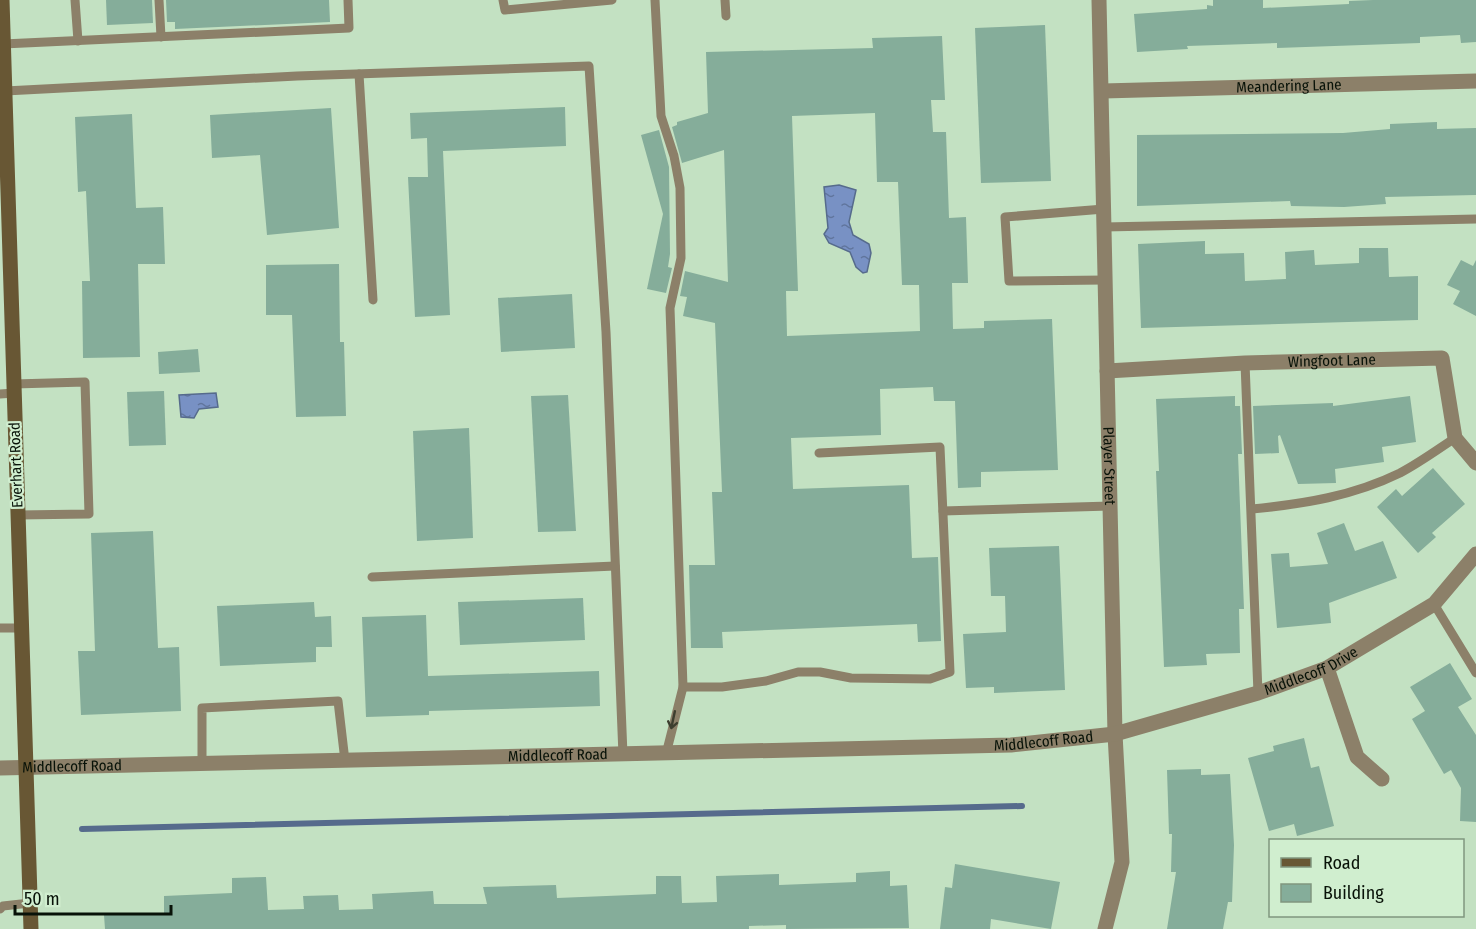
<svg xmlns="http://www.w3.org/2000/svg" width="1476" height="929" viewBox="0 0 1476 929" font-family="'Fira Sans Condensed',sans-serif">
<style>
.water{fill:url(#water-ripples);stroke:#566b8c;stroke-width:1.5}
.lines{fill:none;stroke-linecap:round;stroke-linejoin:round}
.stream{stroke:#566b8c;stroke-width:6}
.building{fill:#85ad9a;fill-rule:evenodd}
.service{stroke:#8c8069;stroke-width:9}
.minor{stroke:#8c8069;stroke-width:15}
.tertiary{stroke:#8c8069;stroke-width:15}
.secondary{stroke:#685734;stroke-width:15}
.oneway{stroke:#3d3e2f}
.labels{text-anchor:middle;stroke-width:4.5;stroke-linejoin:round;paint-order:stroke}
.street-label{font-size:15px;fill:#081208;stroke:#d0eecf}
</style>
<defs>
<pattern id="water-ripples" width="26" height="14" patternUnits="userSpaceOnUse" patternTransform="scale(1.5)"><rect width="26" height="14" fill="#7891c4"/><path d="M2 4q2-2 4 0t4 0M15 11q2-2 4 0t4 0" fill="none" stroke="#60759d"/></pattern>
</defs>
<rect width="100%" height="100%" fill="#c3e1c2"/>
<g class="water">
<polygon points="839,185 856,190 849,222 853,235 869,244 871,253 867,272 863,273 856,267 850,252 829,243 824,234 828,228 824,187"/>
<polygon points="216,393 218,407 199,409 194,418 181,417 179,395"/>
</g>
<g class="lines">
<polyline class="stream" points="82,829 1022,806"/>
</g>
<g class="building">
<polygon points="106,0 152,0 153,23 107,25"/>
<polygon points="166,0 329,0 330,22 175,29 175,22 167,22"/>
<polygon points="1213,0 1263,0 1263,8 1349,4 1349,1 1373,0 1476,0 1476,42 1461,43 1460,35 1420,37 1420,43 1277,48 1277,43 1187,46 1188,49 1137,52 1134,14 1207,9 1207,5 1213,6"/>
<polygon points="1045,25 1051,181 981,183 975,28"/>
<path d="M942 36 945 100H931L933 132H946L949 218 966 217 968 283H952L953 329 984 328V321L1052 319 1058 470 981 472V487L958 488 955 401H934L933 387 880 389 881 435 791 438 793 489 909 485 912 558 938 557 941 641 918 642 917 624 722 632 723 648H691L689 565H715L712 492H722L715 323 683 316 687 297 680 296 685 271 728 282 724 150 682 163 672 127 677 125V122L708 113 706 52 873 48 872 38ZM875 113 877 182H898L902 285H919L920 331 787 336 786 291H798L792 116Z"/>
<polygon points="565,107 566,146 443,151 450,315 415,317 408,177 428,177 427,138 411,139 410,113"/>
<polygon points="331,108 339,228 267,235 260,155 212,158 210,115"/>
<polygon points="132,114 136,208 163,207 165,264 138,264 140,357 83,358 82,281 90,281 86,191 78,192 75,117"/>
<polygon points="1437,122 1437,129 1476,128 1476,195 1385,197 1386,204 1344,207 1291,206 1290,201 1137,206 1137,135 1343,133 1390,129 1390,124"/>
<polygon points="659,130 669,167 670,254 668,267 672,268 666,293 647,289 663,214 641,135"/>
<polygon points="1205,241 1205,254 1244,253 1245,281 1286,279 1285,252 1314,250 1315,265 1359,263 1359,248 1388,248 1389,277 1418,276 1418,320 1141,328 1138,244"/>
<polygon points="1461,260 1473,266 1476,260 1476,316 1453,304 1460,291 1447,285"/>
<polygon points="339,264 340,342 344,342 346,416 296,417 292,315 266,315 266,265"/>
<polygon points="572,294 575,348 501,352 498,298"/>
<polygon points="198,349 200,372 159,374 158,352"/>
<polygon points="164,391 166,445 129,446 127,392"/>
<polygon points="568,395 576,531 538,532 531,396"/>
<polygon points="1235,396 1235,406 1240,406 1242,454 1238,454 1244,609 1239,609 1240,653 1206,654 1207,665 1164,667 1156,471 1159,471 1156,399"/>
<polygon points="1410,396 1416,442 1382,447 1384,462 1335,469 1336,483 1298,484 1280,435 1278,436 1279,453 1255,454 1253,406 1333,403 1333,406"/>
<polygon points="469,428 473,538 417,541 413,431"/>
<polygon points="1433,468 1465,504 1432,533 1436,537 1418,553 1377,507 1396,489 1402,496"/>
<polygon points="1344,523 1355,551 1383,541 1397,578 1329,603 1331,623 1277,628 1271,554 1289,553 1290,567 1328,564 1317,533"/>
<polygon points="153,531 158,648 179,647 181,711 81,715 78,651 95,651 91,533"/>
<polygon points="1059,546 1065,690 994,693 994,687 966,688 963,634 1006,632 1005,596 991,596 989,548"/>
<polygon points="583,598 585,640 460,645 458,602"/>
<polygon points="314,602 315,617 331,616 332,647 316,647 316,662 220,666 217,606"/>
<polygon points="426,615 428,676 599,671 600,706 429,711 429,715 366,717 362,617"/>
<polygon points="1450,663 1472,699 1458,707 1476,735 1476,822 1460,821 1461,788 1451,770 1444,774 1412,719 1425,711 1410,687"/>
<polygon points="1304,738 1311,768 1319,766 1334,826 1297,836 1294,824 1269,831 1248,758 1274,751 1273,746"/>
<polygon points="1201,769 1201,775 1230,774 1234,845 1232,902 1228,902 1223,929 1167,929 1176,872 1171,872 1172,834 1169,834 1167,770"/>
<polygon points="955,864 1060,882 1051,929 991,919 990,929 940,929 945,887 952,888"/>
<polygon points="890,871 890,886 907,885 909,928 786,929 786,925 749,926 749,929 105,929 104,915 164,913 164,896 232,893 232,878 266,877 268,910 304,909 303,896 338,895 339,910 373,909 372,894 433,891 434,904 487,904 483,887 556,885 557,898 656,894 656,876 681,876 682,903 717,902 716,876 779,874 779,885 856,882 856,873"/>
</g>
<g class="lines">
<g class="service">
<polyline points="75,0 78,41"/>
<polyline points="159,0 161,37"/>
<polyline points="503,0 505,10 612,0"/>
<polyline points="655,0 661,116 674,156 680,188 681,258 670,308 683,687 666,754"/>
<polyline points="725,0 726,16"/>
<polyline points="3,44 349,28 348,0"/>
<polyline points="359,74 373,300"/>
<polyline points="5,91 297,76 589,66 606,332 623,755"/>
<polyline points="1104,209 1005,217 1009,281 1105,280"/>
<polyline points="1104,227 1476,219"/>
<polyline points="1245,363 1258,693"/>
<polyline points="14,384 85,382 89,514 18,515"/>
<polyline points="0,394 14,393"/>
<path d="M1252 509C1304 504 1353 496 1400 473 1419 463 1437 450 1455 438"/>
<polyline points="943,511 1110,506"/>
<polyline points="372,577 615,566"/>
<polyline points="1434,604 1476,673"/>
<polyline points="0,628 21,628"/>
<polyline points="683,687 722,687 766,681 798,672 820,672 851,678 930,679 950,672 940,447 819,453"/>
<polyline points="202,765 202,708 338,701 345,761"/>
<polyline points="0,909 3,906 30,903"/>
</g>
<g class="minor">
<path id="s1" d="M1103 91 1476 81"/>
<path id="s2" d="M1107 371 1245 363 1442 358 1455 438 1476 463"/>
<polyline points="1327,668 1357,757 1382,779"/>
<polyline points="1105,929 1122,862 1115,734"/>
</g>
<g class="tertiary">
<path id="s3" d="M1099 0 1115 734"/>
<path id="s4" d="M0 768 1011 745 1115 734 1258 693 1327 668 1434 604 1476 554"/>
</g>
<polyline class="secondary" points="2,0 31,929"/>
</g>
<defs><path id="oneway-shaft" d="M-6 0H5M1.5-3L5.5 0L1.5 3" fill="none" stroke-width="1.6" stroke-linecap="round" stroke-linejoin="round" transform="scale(1.5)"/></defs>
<use class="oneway" href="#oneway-shaft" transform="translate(673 720) rotate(102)"/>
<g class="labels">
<g class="street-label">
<text dy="5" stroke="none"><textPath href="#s1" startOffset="186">Meandering Lane</textPath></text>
<text dy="5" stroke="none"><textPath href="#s2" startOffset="225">Wingfoot Lane</textPath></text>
<text transform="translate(16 465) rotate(-92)" y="5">Everhart Road</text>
<text dy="5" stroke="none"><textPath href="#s3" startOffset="466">Player Street</textPath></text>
<text dy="5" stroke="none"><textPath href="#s4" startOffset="1322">Middlecoff Drive</textPath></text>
<text dy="5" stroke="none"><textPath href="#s4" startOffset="1044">Middlecoff Road</textPath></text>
<text dy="5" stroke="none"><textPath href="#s4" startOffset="558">Middlecoff Road</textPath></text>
<text dy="5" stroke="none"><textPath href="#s4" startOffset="72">Middlecoff Road</textPath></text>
</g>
</g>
<rect x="1269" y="839" width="195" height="78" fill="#d0eecf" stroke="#80967f" stroke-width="1.5"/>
<rect x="1281" y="858" width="30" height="9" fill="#685734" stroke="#80967f" stroke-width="1.5"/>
<text x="1323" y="869" font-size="18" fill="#081208">Road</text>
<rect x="1281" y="884" width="30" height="18" fill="#85ad9a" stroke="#80967f" stroke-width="1.5"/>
<text x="1323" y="899" font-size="18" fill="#081208">Building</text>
<path d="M15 905v9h156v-9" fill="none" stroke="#081208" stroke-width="3"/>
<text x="24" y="905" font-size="18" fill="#081208" stroke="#d0eecf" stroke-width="4.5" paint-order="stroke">50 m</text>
</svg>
